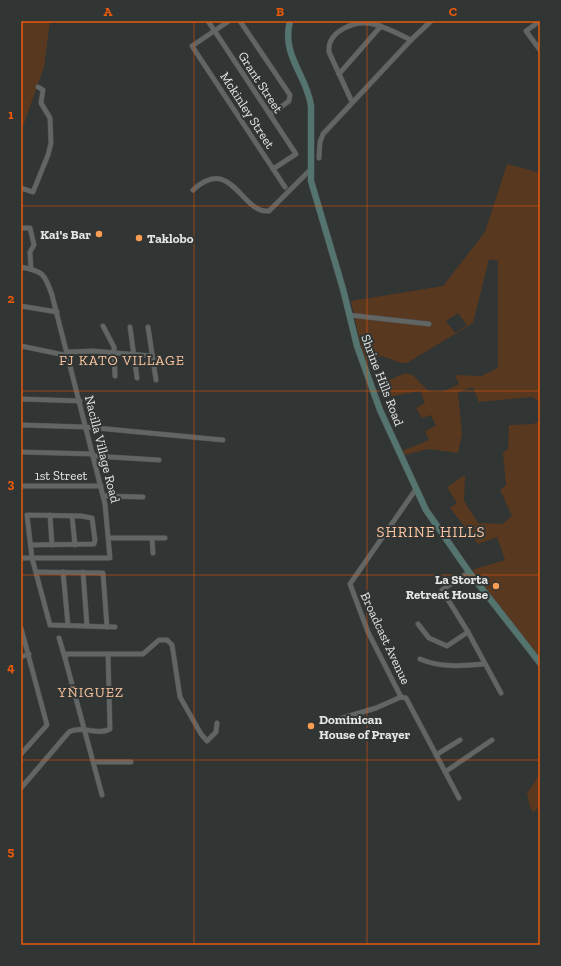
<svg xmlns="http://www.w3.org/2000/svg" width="561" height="966" viewBox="0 0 561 966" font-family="'Zilla Slab',serif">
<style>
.green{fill:#593820;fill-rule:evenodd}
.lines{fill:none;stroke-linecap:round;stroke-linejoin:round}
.street-casing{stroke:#4e5150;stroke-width:5.5}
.secondary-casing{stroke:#4e5150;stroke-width:7}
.street{stroke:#616564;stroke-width:4.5}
.secondary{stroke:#54756f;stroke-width:6}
.grid{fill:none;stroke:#e8590c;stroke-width:1;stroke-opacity:0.55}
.poi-dot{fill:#fc9d54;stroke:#313534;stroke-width:1.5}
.labels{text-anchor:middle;stroke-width:4;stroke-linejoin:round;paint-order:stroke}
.street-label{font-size:13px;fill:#e4e7e6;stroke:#313534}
.poi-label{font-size:13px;font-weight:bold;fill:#e4e7e6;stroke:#313534;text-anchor:end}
.neighbourhood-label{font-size:14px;letter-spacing:1px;fill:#fcc59f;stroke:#313534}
.quarter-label{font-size:15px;letter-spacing:1px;fill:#fcc59f;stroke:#313534}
.neatline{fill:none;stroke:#e8590c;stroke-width:1.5}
.grid-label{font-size:13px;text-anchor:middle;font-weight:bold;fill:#e8590c}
</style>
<rect width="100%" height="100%" fill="#313534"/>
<g class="green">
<polygon points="21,21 50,21 44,67 21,132"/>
<path d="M507 164 540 173V402L532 397 479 402 473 387 458 392 462 434 458 453 429 449 404 455 402 451 429 440 425 431 436 426 431 415 422 418 416 408 425 403 420 391 383 398 379 385 405 373 413 375 428 391 442 392 459 384 455 375 481 376 498 368V261L489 259 473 323 407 363H401L382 356 364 359 351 301 443 286 485 232ZM458 313 467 325 455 333 446 321Z"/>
<polygon points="540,421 540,659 472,570 505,560 497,537 478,544 450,508 457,503 447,487 465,475 464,501 478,523 502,524 512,516 500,490 506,485 503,453 508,449 509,425 533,424"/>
<polygon points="540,774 540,806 533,813 529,804 527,793"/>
</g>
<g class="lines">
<g class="street-casing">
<g id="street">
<polyline points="208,21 296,154 273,169"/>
<polyline points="229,21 192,46 285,187"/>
<polyline points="240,21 290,95 289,101 270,115"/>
<polyline points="540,21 526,31 540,50"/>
<polyline points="339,74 381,26"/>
<path d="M352 102 329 52C327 31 355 20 373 24 386 27 399 34 411 40"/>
<polyline points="319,158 320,142 323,134 411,40 431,21"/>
<polyline points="21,188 33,192 48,155 51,143 50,118 41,103 43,90 38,87"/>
<path d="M193 190C232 154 241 214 269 211L310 170"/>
<polyline points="21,228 30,228 34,245 30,252 31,269"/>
<path d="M21 267C43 271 45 274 52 295L105 504 110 558H21"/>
<polyline points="21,306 57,312"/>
<polyline points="349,315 429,324"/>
<polyline points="103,326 114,347 115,376"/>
<polyline points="130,327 137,378"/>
<polyline points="148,327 156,380"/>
<polyline points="21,346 69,356"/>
<polyline points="68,352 93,351 152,356"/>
<polyline points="21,399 80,401"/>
<polyline points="21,425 86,427 223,440"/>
<polyline points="21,452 93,454"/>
<polyline points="93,456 159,460"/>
<polyline points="21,486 101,486"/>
<polyline points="104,496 143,497"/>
<polyline points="50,515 52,545"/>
<polyline points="72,516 75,545"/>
<polyline points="109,538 165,538"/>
<polyline points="152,538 153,553"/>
<polyline points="31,545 94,544 95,540 92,518 81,516 27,515 32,558 50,625 115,627"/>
<polyline points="36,572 103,573 107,627"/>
<polyline points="63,572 68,625"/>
<polyline points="83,572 87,626"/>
<polyline points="469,572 442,590 468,632 501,693"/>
<polyline points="418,624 429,638 447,646 468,632"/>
<polyline points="21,628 47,725 21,754"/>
<polyline points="59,638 65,658"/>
<polyline points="21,657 29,654"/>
<path d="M420 659C441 668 462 666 484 664"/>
<polyline points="401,697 368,632 350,584 416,489"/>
<polyline points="339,719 376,708 401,697 406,698 459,798"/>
<polyline points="436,755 460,740"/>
<polyline points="95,762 131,762"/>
<polyline points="445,772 492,740"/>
<path d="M21 788 69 732C82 725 98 736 110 729L108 654"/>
<polyline points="102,795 65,658 67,654 143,654 159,640 167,640 172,645 173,651 180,697 201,734 207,741 216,732 217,723"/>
</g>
</g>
<g class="secondary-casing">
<path id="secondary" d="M290 21C281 56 307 75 311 106V181L343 289 357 346 380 410 426 510 469 572 540 663"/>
</g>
<use href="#street" class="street"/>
<use href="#secondary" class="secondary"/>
</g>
<path class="grid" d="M194 21V945M367 21V945M21 206H540M21 391H540M21 575H540M21 760H540"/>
<g class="poi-dot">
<circle cx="99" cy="234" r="4"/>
<circle cx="139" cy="238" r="4"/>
<circle cx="496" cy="586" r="4"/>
<circle cx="311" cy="726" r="4"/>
</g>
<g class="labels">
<g class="street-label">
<text transform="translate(261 82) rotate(57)" y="5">Grant Street</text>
<text transform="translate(248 110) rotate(57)" y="5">Mckinley Street</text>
<text transform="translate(383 380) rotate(69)" y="5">Shrine Hills Road</text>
<text transform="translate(103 449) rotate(76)" y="5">Nacilla Village Road</text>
<text x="61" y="480">1st Street</text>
<text transform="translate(386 638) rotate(65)" y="5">Broadcast Avenue</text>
</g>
<g class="poi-label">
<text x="91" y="239">Kai's Bar</text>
<text x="147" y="243" text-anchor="start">Taklobo</text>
<text x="488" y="584">La Storta<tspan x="488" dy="15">Retreat House</tspan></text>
<text x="319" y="724" text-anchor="start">Dominican<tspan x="319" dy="15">House of Prayer</tspan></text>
</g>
<g class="neighbourhood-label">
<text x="122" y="365">FJ KATO VILLAGE</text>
<text x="91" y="697">YÑIGUEZ</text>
</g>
<g class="quarter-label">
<text x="431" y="537">SHRINE HILLS</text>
</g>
</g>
<rect width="561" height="966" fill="none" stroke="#313534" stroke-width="44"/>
<rect x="22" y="22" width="517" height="922" class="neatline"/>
<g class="grid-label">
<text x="108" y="16">A</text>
<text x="280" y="16">B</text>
<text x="453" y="16">C</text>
<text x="11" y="119">1</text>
<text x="11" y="303">2</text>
<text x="11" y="488">3</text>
<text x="11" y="672">4</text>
<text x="11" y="856">5</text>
</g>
</svg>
